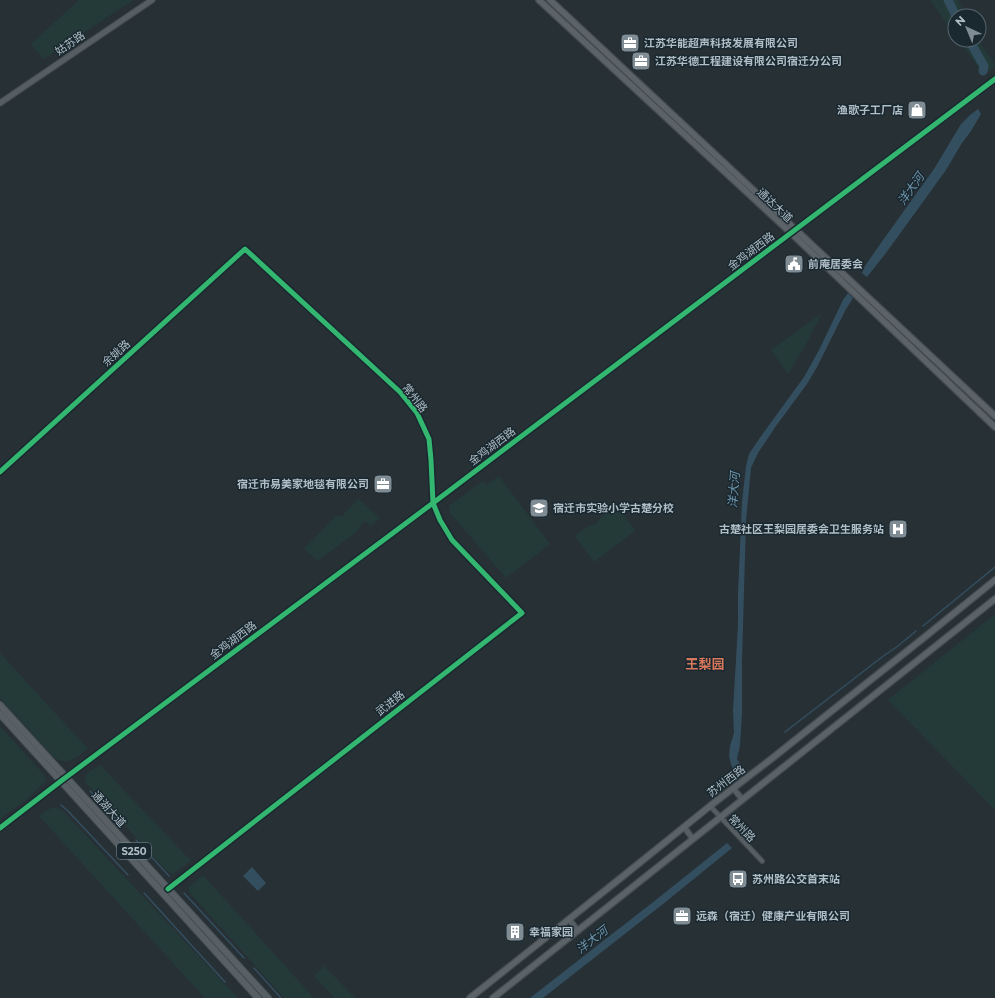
<svg xmlns="http://www.w3.org/2000/svg" width="995" height="998" viewBox="0 0 995 998" font-family="Montserrat,'Noto Sans SC',sans-serif">
<style>
.green{fill:#243a39}
.water{fill:#334e5f}
.lines{fill:none;stroke-linecap:round;stroke-linejoin:round}
.stream{stroke:#334e5f;stroke-width:1.5}
.river{stroke:#334e5f;stroke-width:9}
.minor-casing{stroke:#454c50;stroke-width:6}
.tertiary-casing{stroke:#454c50;stroke-width:7}
.secondary-casing{stroke:#454c50;stroke-width:8}
.primary-casing{stroke:#444d52;stroke-width:8}
.minor{stroke:#575e63;stroke-width:4}
.tertiary{stroke:#575e63;stroke-width:5}
.secondary{stroke:#5b6268;stroke-width:5.5}
.primary{stroke:#596065;stroke-width:6}
.cycleway-casing{stroke:#1a2830;stroke-width:8}
.cycleway{stroke:#33b770;stroke-width:5}
.labels{text-anchor:middle;stroke-width:3;stroke-linejoin:round;paint-order:stroke}
.shield{fill:#1a2830;stroke:#83919a;stroke-width:1}
.shield-label{font-size:10px;font-weight:bold;fill:#b0bec7}
.street-label{font-size:11px;fill:#b0bec7;stroke:#1a2830}
.poi-label{font-size:11px;font-weight:bold;fill:#b0bec7;stroke:#1a2830;text-anchor:start}
.water-label{font-size:12px;font-style:italic;fill:#6f96ac;stroke:#1a2830}
.quarter-label{font-size:13px;font-weight:bold;fill:#d8775a;stroke:#1a2830}
</style>
<rect width="100%" height="100%" fill="#273035"/>
<g class="green">
<polygon points="79,0 133,0 44,59 32,46 32,43"/>
<polygon points="930,0 958,0 966,16 955,16 955,35"/>
<polygon points="959,40 978,40 995,65 995,67 984,75"/>
<polygon points="822,313 805,346 788,374 771,350"/>
<polygon points="499,476 550,544 506,578 450,513 449,506 483,481 486,485"/>
<polygon points="358,499 380,518 371,525 364,521 356,532 318,561 304,549 336,516 342,516"/>
<path d="M616 506H617L635 530V531L594 562 575 536 590 525C599 525 598 520 602 516 606 512 612 509 616 506Z"/>
<polygon points="995,614 995,810 888,700"/>
<path d="M0 653 88 749C76 757 68 767 54 757L0 698Z"/>
<polygon points="0,726 45,776 46,781 27,799 0,819"/>
<polygon points="100,765 191,861 173,874 168,872 85,782 86,774"/>
<polygon points="56,807 63,811 238,998 205,998 39,816 51,808"/>
<polygon points="203,875 314,998 284,998 189,892 189,887"/>
<polygon points="324,966 355,998 335,998 314,976"/>
</g>
<g class="water">
<polygon points="978,109 981,114 971,131 962,143 946,170 886,253 867,277 862,273 865,266 883,240 934,169 961,124 970,115"/>
<polygon points="848,293 853,298 845,311 817,367 807,384 776,426 758,453 751,468 746,521 742,661 742,713 740,745 737,759 743,769 735,774 731,764 729,756 730,746 734,733 733,711 738,625 738,593 742,502 746,466 749,454 759,439 804,377 819,350 843,300"/>
<polygon points="727,843 732,848 663,904 543,998 530,998 657,899"/>
<polygon points="252,867 266,883 258,891 243,876"/>
</g>
<g class="lines">
<g class="stream">
<polyline points="923,626 995,567"/>
<polyline points="785,732 882,657 898,646 916,631"/>
<polyline points="90,791 116,819"/>
<polyline points="61,805 68,811 128,875"/>
<polyline points="136,840 169,876"/>
<polyline points="144,893 225,982"/>
<polyline points="184,893 244,958"/>
<polyline points="254,968 281,998"/>
</g>
<g class="river">
<polyline points="948,0 956,16"/>
<polyline points="969,40 984,66 983,71"/>
</g>
<g class="minor-casing">
<g id="minor">
<polyline points="0,472 245,249 400,392 417,413 429,439 431,460 433,503 440,520 452,540 522,613 168,889"/>
<polyline points="710,806 762,861"/>
</g>
</g>
<g class="tertiary-casing">
<g id="tertiary">
<polyline points="0,103 152,0"/>
<polyline points="733,788 742,799"/>
<polyline points="684,827 693,839"/>
<polyline points="0,828 61,781 433,503 995,79"/>
<polyline points="569,919 578,931"/>
</g>
</g>
<g class="secondary-casing">
<g id="secondary">
<polyline points="539,0 791,233 995,427"/>
<polyline points="550,0 995,416"/>
<polyline points="470,998 622,877 710,806 770,760 926,636 995,580"/>
<polyline points="493,998 995,599"/>
</g>
</g>
<g class="primary-casing">
<g id="primary">
<polyline points="0,705 268,998"/>
<polyline points="0,714 258,998"/>
</g>
</g>
<use href="#minor" class="minor"/>
<use href="#tertiary" class="tertiary"/>
<use href="#secondary" class="secondary"/>
<use href="#primary" class="primary"/>
<g class="cycleway-casing">
<g id="cycleway">
<polyline points="0,472 245,249 400,392 417,413 429,439 431,460 433,503 440,520 452,540 522,613 168,889"/>
<polyline points="0,828 61,781 433,503 995,79"/>
</g>
</g>
<use href="#cycleway" class="cycleway"/>
</g>
<defs>
<g id="office-square" transform="scale(1)"><rect x="-9" y="-9" width="18" height="18" rx="4" fill="#808c94" stroke="#1a2830"/><path d="M-6-3h4V-5.5h4V-3h4V5H-6ZM-1-4.5V-3h2v-1.5ZM-6 0V1H6V0Z" fill="#fff"/></g>
<g id="shop-square" transform="scale(1)"><rect x="-9" y="-9" width="18" height="18" rx="4" fill="#808c94" stroke="#1a2830"/><path d="M-5-2.5h2.3a2.7 3.5 0 0 1 5.4 0H5L5.5 6h-11ZM-1.5-2.5h3a1.5 2.3 0 0 0-3 0Z" fill="#fff"/></g>
<g id="civic-square" transform="scale(1)"><rect x="-9" y="-9" width="18" height="18" rx="4" fill="#808c94" stroke="#1a2830"/><path d="M-.6-6.5H3V-4.5H.6V-3L4-1V1h2V6H-6V1h2V-1L-.6-3ZM-1.2 2.5V6h2.4V2.5Z" fill="#fff"/></g>
<g id="school-square" transform="scale(1)"><rect x="-9" y="-9" width="18" height="18" rx="4" fill="#808c94" stroke="#1a2830"/><path d="M0-5L7-2L0 1L-7-2ZM-4 1L0 2.5L4 1V4Q0 6-4 4Z" fill="#fff"/></g>
<g id="hospital-square" transform="scale(1)"><rect x="-9" y="-9" width="18" height="18" rx="4" fill="#808c94" stroke="#1a2830"/><path d="M-5-5h3v3.5h4V-5h3V5h-3V1.5h-4V5h-3Z" fill="#fff"/></g>
<g id="bus-square" transform="scale(1)"><rect x="-9" y="-9" width="18" height="18" rx="4" fill="#808c94" stroke="#1a2830"/><path d="M-5-6H5V4H4V6H2V4H-2V6H-4V4H-5ZM-3.5-4V0h7V-4ZM-3.5 1.2v1.5H-2V1.2ZM2 1.2v1.5H3.5V1.2Z" fill="#fff"/></g>
<g id="building-square" transform="scale(1)"><rect x="-9" y="-9" width="18" height="18" rx="4" fill="#808c94" stroke="#1a2830"/><path d="M-4-6H4V6H1V3H-1V6H-4ZM-2.5-4.3h1.7v1.8h-1.7ZM.8-4.3h1.7v1.8H.8ZM-2.5-1h1.7V.8h-1.7ZM.8-1h1.7V.8H.8Z" fill="#fff"/></g>
</defs>
<g fill-rule="evenodd">
<use href="#office-square" x="630" y="43"/>
<use href="#office-square" x="641" y="61"/>
<use href="#shop-square" x="917" y="110"/>
<use href="#civic-square" x="794" y="264"/>
<use href="#office-square" x="383" y="484"/>
<use href="#school-square" x="539" y="508"/>
<use href="#hospital-square" x="898" y="529"/>
<use href="#bus-square" x="738" y="879"/>
<use href="#office-square" x="682" y="916"/>
<use href="#building-square" x="515" y="932"/>
</g>
<g class="labels">
<rect class="shield" x="117" y="843" width="34" height="16" rx="3"/>
<g class="shield-label">
<text x="134" y="855">S250</text>
</g>
<g class="street-label">
<text transform="translate(70 43) rotate(-34)" y="4">姑苏路</text>
<text transform="translate(775 205) rotate(43)" y="4">通达大道</text>
<text transform="translate(751 251) rotate(-37)" y="4">金鸡湖西路</text>
<text transform="translate(116 353) rotate(-42)" y="4">余姚路</text>
<text transform="translate(415 398) rotate(52)" y="4">常州路</text>
<text transform="translate(492 446) rotate(-37)" y="4">金鸡湖西路</text>
<text transform="translate(233 640) rotate(-37)" y="4">金鸡湖西路</text>
<text transform="translate(390 703) rotate(-38)" y="4">武进路</text>
<text transform="translate(726 781) rotate(-37)" y="4">苏州西路</text>
<text transform="translate(109 809) rotate(48)" y="4">通湖大道</text>
<text transform="translate(742 828) rotate(46)" y="4">常州路</text>
</g>
<g class="poi-label">
<text x="644" y="47">江苏华能超声科技发展有限公司</text>
<text x="655" y="65">江苏华德工程建设有限公司宿迁分公司</text>
<text x="903" y="114" text-anchor="end">渔歌子工厂店</text>
<text x="808" y="268">前庵居委会</text>
<text x="369" y="488" text-anchor="end">宿迁市易美家地毯有限公司</text>
<text x="553" y="512">宿迁市实验小学古楚分校</text>
<text x="884" y="533" text-anchor="end">古楚社区王梨园居委会卫生服务站</text>
<text x="752" y="883">苏州路公交首末站</text>
<text x="696" y="920">远森（宿迁）健康产业有限公司</text>
<text x="529" y="936">幸福家园</text>
</g>
<g class="water-label">
<text transform="translate(911 189) rotate(-55)" y="4">洋大河</text>
<text transform="translate(734 490) rotate(-86)" y="4">洋大河</text>
<text transform="translate(592 940) rotate(-38)" y="4">洋大河</text>
</g>
<g class="quarter-label">
<text x="705" y="669">王梨园</text>
</g>
</g>
<g transform="translate(967 28) rotate(316)"><circle r="19" fill="#1a2830" stroke="#56646c"/>
<path d="M0-3L7 15L0 10L-7 15Z" fill="#808c94"/>
<text y="-6" font-size="11" font-weight="bold" text-anchor="middle" fill="#b0bec7">N</text>
</g>
</svg>
